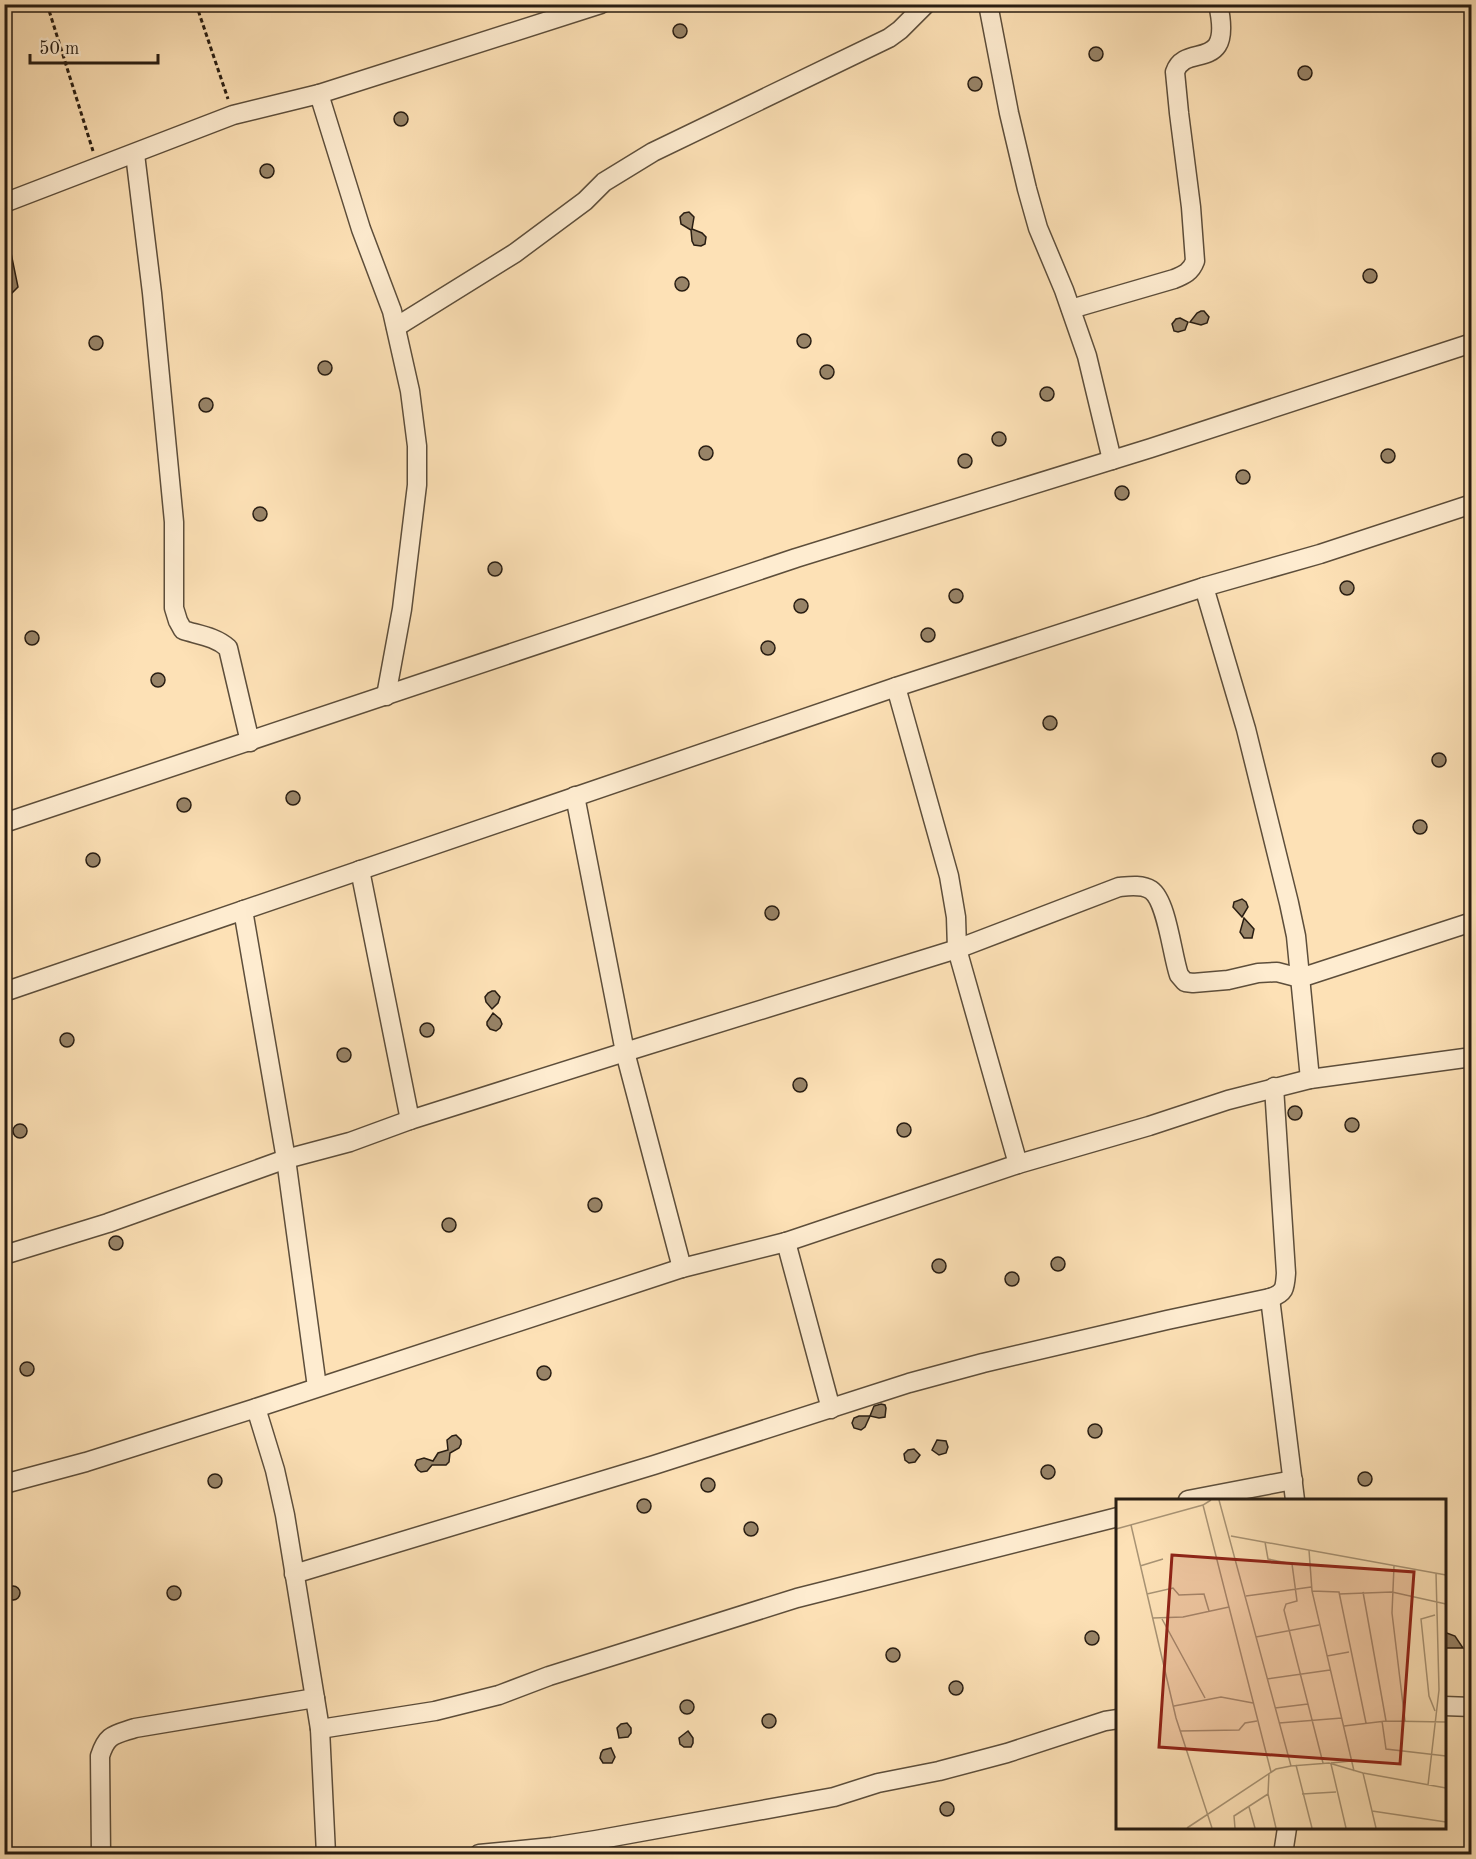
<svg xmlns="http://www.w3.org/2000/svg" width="1476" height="1859" viewBox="0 0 1476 1859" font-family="'Old Standard TT',serif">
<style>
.building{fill:#978367;stroke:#281d12;stroke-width:1.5}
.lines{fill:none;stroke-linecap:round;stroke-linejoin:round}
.minor-casing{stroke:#5d4e3b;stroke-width:21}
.path{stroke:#281d12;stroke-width:3;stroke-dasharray:4.5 3;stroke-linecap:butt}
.minor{stroke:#feecd0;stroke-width:18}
.inset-road{fill:none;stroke:#a89374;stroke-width:1.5}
.view{fill:#8f2418;fill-opacity:0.15;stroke:#8f2418;stroke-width:3}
.inset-edge{fill:none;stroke:#281d12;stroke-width:3}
</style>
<rect width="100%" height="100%" fill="#fde1b6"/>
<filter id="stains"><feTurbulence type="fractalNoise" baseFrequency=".00333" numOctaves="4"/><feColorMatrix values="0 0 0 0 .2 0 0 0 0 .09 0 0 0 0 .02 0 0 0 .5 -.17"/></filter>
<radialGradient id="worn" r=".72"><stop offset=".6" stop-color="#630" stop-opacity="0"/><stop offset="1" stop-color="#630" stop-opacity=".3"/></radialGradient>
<g class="building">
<circle cx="680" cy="31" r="7"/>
<circle cx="1096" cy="54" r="7"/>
<circle cx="1305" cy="73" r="7"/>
<circle cx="975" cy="84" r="7"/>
<circle cx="401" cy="119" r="7"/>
<circle cx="267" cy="171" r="7"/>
<polygon points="689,212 694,217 692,229 702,233 706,237 705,244 701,246 694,245 692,241 691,230 681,224 680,217 684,213"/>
<polygon points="11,253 18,287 4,301 4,254"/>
<circle cx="1370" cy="276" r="7"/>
<circle cx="682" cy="284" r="7"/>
<polygon points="1201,311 1204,311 1209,317 1207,323 1201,325 1190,322 1197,313"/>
<polygon points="1180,318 1188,322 1185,330 1178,332 1174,331 1172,324 1176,319"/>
<circle cx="804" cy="341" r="7"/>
<circle cx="96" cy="343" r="7"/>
<circle cx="325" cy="368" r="7"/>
<circle cx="827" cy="372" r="7"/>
<circle cx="1047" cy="394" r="7"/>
<circle cx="206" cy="405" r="7"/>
<circle cx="999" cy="439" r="7"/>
<circle cx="706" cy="453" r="7"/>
<circle cx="1388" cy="456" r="7"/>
<circle cx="965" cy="461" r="7"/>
<circle cx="1243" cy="477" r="7"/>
<circle cx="1122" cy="493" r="7"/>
<circle cx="260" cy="514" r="7"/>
<circle cx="495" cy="569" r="7"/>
<circle cx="1347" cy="588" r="7"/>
<circle cx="956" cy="596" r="7"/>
<circle cx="801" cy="606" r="7"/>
<circle cx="928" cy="635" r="7"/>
<circle cx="32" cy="638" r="7"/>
<circle cx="768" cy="648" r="7"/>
<circle cx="158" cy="680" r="7"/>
<circle cx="1050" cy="723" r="7"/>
<circle cx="1439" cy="760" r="7"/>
<circle cx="293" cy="798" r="7"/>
<circle cx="184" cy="805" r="7"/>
<circle cx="1420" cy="827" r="7"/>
<circle cx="93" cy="860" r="7"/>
<polygon points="1242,899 1246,902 1248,907 1242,917 1233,907 1234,902"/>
<circle cx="772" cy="913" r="7"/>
<polygon points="1244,918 1254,929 1252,938 1244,938 1240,932"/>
<polygon points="492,991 495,991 500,997 498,1003 492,1009 486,1002 485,997 488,993"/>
<polygon points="493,1013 500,1019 502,1024 500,1028 496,1031 490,1029 487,1025 487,1022"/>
<circle cx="427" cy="1030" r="7"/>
<circle cx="67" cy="1040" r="7"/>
<circle cx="344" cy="1055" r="7"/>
<circle cx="800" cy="1085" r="7"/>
<circle cx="1295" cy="1113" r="7"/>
<circle cx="1352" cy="1125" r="7"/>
<circle cx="904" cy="1130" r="7"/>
<circle cx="20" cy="1131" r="7"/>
<circle cx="595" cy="1205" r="7"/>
<circle cx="449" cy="1225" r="7"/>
<circle cx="116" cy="1243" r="7"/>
<circle cx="1058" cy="1264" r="7"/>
<circle cx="939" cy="1266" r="7"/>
<circle cx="1012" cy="1279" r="7"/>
<circle cx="27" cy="1369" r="7"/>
<circle cx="544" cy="1373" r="7"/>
<polygon points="881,1404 885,1405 886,1408 885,1417 879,1418 870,1416 874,1406"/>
<polygon points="859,1416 870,1416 865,1427 861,1430 854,1428 852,1423 854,1418"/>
<circle cx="1095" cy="1431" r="7"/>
<polygon points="456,1435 461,1440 461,1444 459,1448 450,1453 449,1462 446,1465 432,1465 427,1471 421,1472 418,1470 415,1465 417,1460 424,1458 433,1461 438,1453 448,1450 447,1440 452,1436"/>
<polygon points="937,1440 946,1441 948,1447 946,1453 939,1455 932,1450"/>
<polygon points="914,1449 920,1455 915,1462 909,1463 905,1460 904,1454 908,1450"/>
<circle cx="1048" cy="1472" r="7"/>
<circle cx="1365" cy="1479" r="7"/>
<circle cx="215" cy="1481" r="7"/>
<circle cx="708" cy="1485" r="7"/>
<circle cx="644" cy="1506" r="7"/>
<circle cx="751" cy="1529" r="7"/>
<circle cx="13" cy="1593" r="7"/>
<circle cx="174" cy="1593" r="7"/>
<circle cx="1092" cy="1638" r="7"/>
<polygon points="1444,1632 1455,1636 1463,1648 1444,1648"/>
<circle cx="893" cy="1655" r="7"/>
<circle cx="956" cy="1688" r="7"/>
<circle cx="687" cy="1707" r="7"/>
<circle cx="769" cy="1721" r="7"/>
<polygon points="627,1723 631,1728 631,1733 628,1737 619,1738 617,1728 621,1724"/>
<polygon points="688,1731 693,1738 693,1743 691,1747 684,1747 680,1744 679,1738"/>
<polygon points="611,1748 615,1757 612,1763 603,1763 600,1758 601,1753 603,1750"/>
<circle cx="947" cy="1809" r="7"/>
</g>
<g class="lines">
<g class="minor-casing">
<g id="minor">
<polyline points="988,4 1009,113 1027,189 1038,228 1064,290 1087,356 1112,460"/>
<polyline points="319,94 361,229 392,311 410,391 417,446 417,485 402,609 386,696"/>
<path d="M135 154 152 293 174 522V608L178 621 183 630C199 635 216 637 228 648L250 742"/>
<polyline points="4,203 233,115 319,94 601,4"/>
<path d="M1071 309 1174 279C1184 275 1191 272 1195 261L1191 207 1179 113 1175 72C1185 41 1234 76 1218 4"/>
<polyline points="396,327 515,253 585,201 604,182 653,152 889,38 900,30 926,4"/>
<polyline points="1204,587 1246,729 1289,903 1296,936 1310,1079"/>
<polyline points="896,687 949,876 956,917 957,949 1018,1164"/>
<polyline points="575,796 625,1052 682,1268"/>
<polyline points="4,823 796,558 1151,448 1472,343"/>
<polyline points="360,870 410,1120"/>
<polyline points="243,910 286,1159 317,1387"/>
<polyline points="4,992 896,687 1204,587 1320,554 1472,504"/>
<polyline points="786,1242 831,1409"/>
<path d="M4 1255 108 1223 286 1159 350 1142 410 1120 625 1052 957 949 1119 887C1129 886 1142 884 1151 890 1167 901 1172 955 1179 975L1185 982 1193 983 1228 980 1258 973 1277 972 1300 978 1472 922"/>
<polyline points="1270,1298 1295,1500"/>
<polyline points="256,1408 275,1470 285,1515 320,1729 326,1854"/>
<polyline points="4,1484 86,1462 256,1408 682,1268 786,1242 1018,1164 1149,1126 1228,1100 1310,1079 1472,1057"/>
<polyline points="1188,1500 1293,1480"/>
<path d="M294 1574 654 1465 909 1383 983 1363 1167 1320 1270 1298C1285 1293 1285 1288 1286 1273L1274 1087"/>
<polyline points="1444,1706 1472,1707"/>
<polyline points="320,1729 435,1711 499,1695 549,1676 797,1598 1118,1517"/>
<path d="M101 1854 100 1756C107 1734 114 1735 135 1728L315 1698"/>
<polyline points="479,1854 552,1847 596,1840 834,1797 878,1783 939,1771 1007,1753 1105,1721 1118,1719"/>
<polyline points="1283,1854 1287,1828"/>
</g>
</g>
<g class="path">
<polyline points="47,4 93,151"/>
<polyline points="196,4 228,99"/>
</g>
<use href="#minor" class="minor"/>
</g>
<g transform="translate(1116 1499)">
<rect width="330" height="330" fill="#fde1b6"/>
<path class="inset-road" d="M95 1 87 6 155 273M103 1 175 267 213 264 247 274 330 289M15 26 60 219 96 329M0 30 87 6M115 37 330 76M149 43 152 60 176 65 181 102 170 105 168 111 207 264M193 51 196 92 238 272M24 67 47 60M278 67 276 114 289 222M196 92 223 93 250 224M247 93 270 222M31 95 57 89 63 96 88 95 93 112M223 95 276 93 330 105M130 97 195 88M319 116 305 120 313 197 319 212M37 119 67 118 113 108M46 120 89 199M140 138 203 126M211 157 233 153M151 180 214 171M58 207 105 198 137 204M159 209 192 205M266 222 270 250 330 257M163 224 226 219M228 227 270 222 330 223M64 232 123 231 129 224 141 222M215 264 235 262M215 265 230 329M180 266 196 329M153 274 152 295 160 329M247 274 260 329M312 286 323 191 320 74M186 295 220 293M133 308 139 329M256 312 330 323M71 329 160 270 175 267M119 329 118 317 152 295"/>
<path class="view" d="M56 56 298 73 284 265 43 248Z"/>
<rect width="330" height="330" class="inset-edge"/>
</g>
<rect width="1476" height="1859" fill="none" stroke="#fde1b6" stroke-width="24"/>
<rect x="6" y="6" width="1464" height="1847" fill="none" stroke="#281d12" stroke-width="3"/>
<rect x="12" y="12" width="1452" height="1835" fill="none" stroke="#281d12" stroke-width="1.5"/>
<path d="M30 54v9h128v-9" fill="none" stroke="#281d12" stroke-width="3"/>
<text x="39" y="54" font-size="18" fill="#281d12" stroke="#feecd0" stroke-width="4.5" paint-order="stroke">50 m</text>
<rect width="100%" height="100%" filter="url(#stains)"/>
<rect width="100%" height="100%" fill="url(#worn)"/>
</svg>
